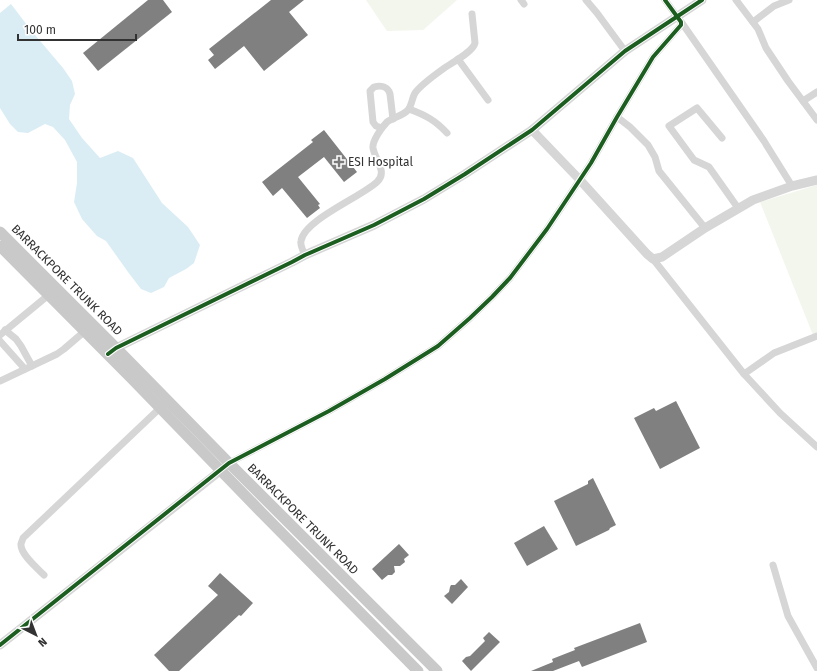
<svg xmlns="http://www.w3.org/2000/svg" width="817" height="671" viewBox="0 0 817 671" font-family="'Fira Sans',sans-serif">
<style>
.green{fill:#f3f6ed}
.water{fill:#daedf4}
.building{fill:#808080}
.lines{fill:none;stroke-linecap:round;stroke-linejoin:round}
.minor{stroke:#d6d6d6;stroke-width:7}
.tertiary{stroke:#d6d6d6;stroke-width:9}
.primary{stroke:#c9c9c9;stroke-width:11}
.cycleway-casing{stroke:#fff;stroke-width:6}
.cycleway{stroke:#1b5e20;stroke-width:4}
.poi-dot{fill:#7a7a7a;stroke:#fff;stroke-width:1.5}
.labels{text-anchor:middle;stroke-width:4;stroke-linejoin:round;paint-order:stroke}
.poi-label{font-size:12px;fill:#323232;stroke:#fff;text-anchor:start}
.street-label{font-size:12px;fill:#323232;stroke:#fff}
</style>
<rect width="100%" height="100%" fill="#fff"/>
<g class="green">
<polygon points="366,0 457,0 423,30 387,31"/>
<polygon points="817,185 817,334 813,335 760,202"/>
</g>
<polygon class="water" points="11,4 30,29 63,68 72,81 75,94 70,105 69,119 82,138 100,158 118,151 133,158 162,203 188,227 200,245 194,263 186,269 169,278 164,287 151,293 141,289 128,272 106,241 97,236 82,219 74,202 77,183 77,162 65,140 53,127 45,124 28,133 18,132 10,124 0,108 0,13"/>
<g class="building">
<polygon points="148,0 163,0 172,12 98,71 83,53"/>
<polygon points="271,0 304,0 289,12 308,35 264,71 244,46 215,69 208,60 214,55 209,49"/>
<polygon points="324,130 357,172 344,182 324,157 298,177 320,204 318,205 320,208 307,218 282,188 273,196 262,182 313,142 311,140"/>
<polygon points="676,401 700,448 660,469 634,418 654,408 656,411"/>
<polygon points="593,478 616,525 610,528 609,530 576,546 554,501 588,484 588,481"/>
<polygon points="544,526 558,549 527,566 514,543"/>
<polygon points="399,544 409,555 404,559 405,562 400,566 394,566 395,572 392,575 388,575 382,580 372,569"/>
<polygon points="220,573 253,603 241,616 239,615 179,671 169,671 154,655 218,595 208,586"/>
<polygon points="461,579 468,587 452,604 444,596 449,592 450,587 451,585 455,585"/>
<polygon points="640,623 647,642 582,667 579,661 553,671 531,671 553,662 552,659 575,650 574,648"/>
<polygon points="489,632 500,642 471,671 462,661 466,657 470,656 485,641 483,638"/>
</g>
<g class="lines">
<g class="minor">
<polyline points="521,0 524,4"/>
<polyline points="586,0 597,13 625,51"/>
<polyline points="736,0 758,29 766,48 788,81 817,120"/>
<polyline points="753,22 774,6 789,0"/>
<polyline points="682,23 764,141 792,186"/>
<polyline points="458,59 488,100"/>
<polyline points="803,101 817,92"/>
<path d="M409 109C425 115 435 120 447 133"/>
<polyline points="617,117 630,127 648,145 655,157 659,171 705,228"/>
<path d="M382 128 376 126 373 122 370 91 374 87C381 85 388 87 390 94L393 119"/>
<polyline points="722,138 697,108 669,126 694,160 709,167 738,208"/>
<path d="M305 255C303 251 300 245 301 241 304 220 361 197 377 182 388 172 375 160 373 148 372 141 382 127 387 122 393 117 403 116 408 110 412 105 412 98 415 93 420 86 436 74 443 69 451 63 473 52 475 43L472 14"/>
<polyline points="653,259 744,374 780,413 817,447"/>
<polyline points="5,330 16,339 21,346 32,366"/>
<polyline points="0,335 51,293"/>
<polyline points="0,341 25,369"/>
<polyline points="744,374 774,353 817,336"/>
<polyline points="0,381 57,354 64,349 85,331"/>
<polyline points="229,463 329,411 385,379 438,346 470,318 492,297 510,278 547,229 591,163 617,117 653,57 681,25 681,22 665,0"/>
<polyline points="773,565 788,616 793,625 817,668"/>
<path d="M44 575C37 568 20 554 21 544 21 543 23 539 23 538L160 408"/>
</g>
<g class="tertiary">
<polyline points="532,130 580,180 647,254 653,259 662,257 705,228 753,200 792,186 817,180"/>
<polyline points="111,351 116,348 292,262 305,255 374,225 424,199 465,174 532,130 625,51 702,0"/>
<polyline points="0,645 225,467"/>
</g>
<g class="primary">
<polyline points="0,232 116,348 229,463 437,671"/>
<polyline points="0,246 133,380 262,513 418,671"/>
</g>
<g class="cycleway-casing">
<g id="cycleway">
<polyline points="108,354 116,348 292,262 305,255 374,225 424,199 465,174 532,130 625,51 702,0"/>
<polyline points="0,645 229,463 329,411 385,379 438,346 470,318 492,297 510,278 547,229 591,163 617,117 653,57 681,25 681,22 665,0"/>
</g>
</g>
<use href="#cycleway" class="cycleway"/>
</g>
<path class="poi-dot" d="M337 156h4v4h4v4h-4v4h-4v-4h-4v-4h4z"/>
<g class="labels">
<g class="poi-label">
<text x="348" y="166">ESI Hospital</text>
</g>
<g class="street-label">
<text transform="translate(67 280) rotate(45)" y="4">BARRACKPORE TRUNK ROAD</text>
<text transform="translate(303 519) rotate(45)" y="4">BARRACKPORE TRUNK ROAD</text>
</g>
</g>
<g transform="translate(36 635) rotate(138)" stroke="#ffffff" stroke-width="3" paint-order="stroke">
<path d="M0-3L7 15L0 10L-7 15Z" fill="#323232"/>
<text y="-6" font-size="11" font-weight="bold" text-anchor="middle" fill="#323232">N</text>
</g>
<path d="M18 34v6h118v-6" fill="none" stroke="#323232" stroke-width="2"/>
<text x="24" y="34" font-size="12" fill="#323232" stroke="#ffffff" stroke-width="3" paint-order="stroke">100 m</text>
</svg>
